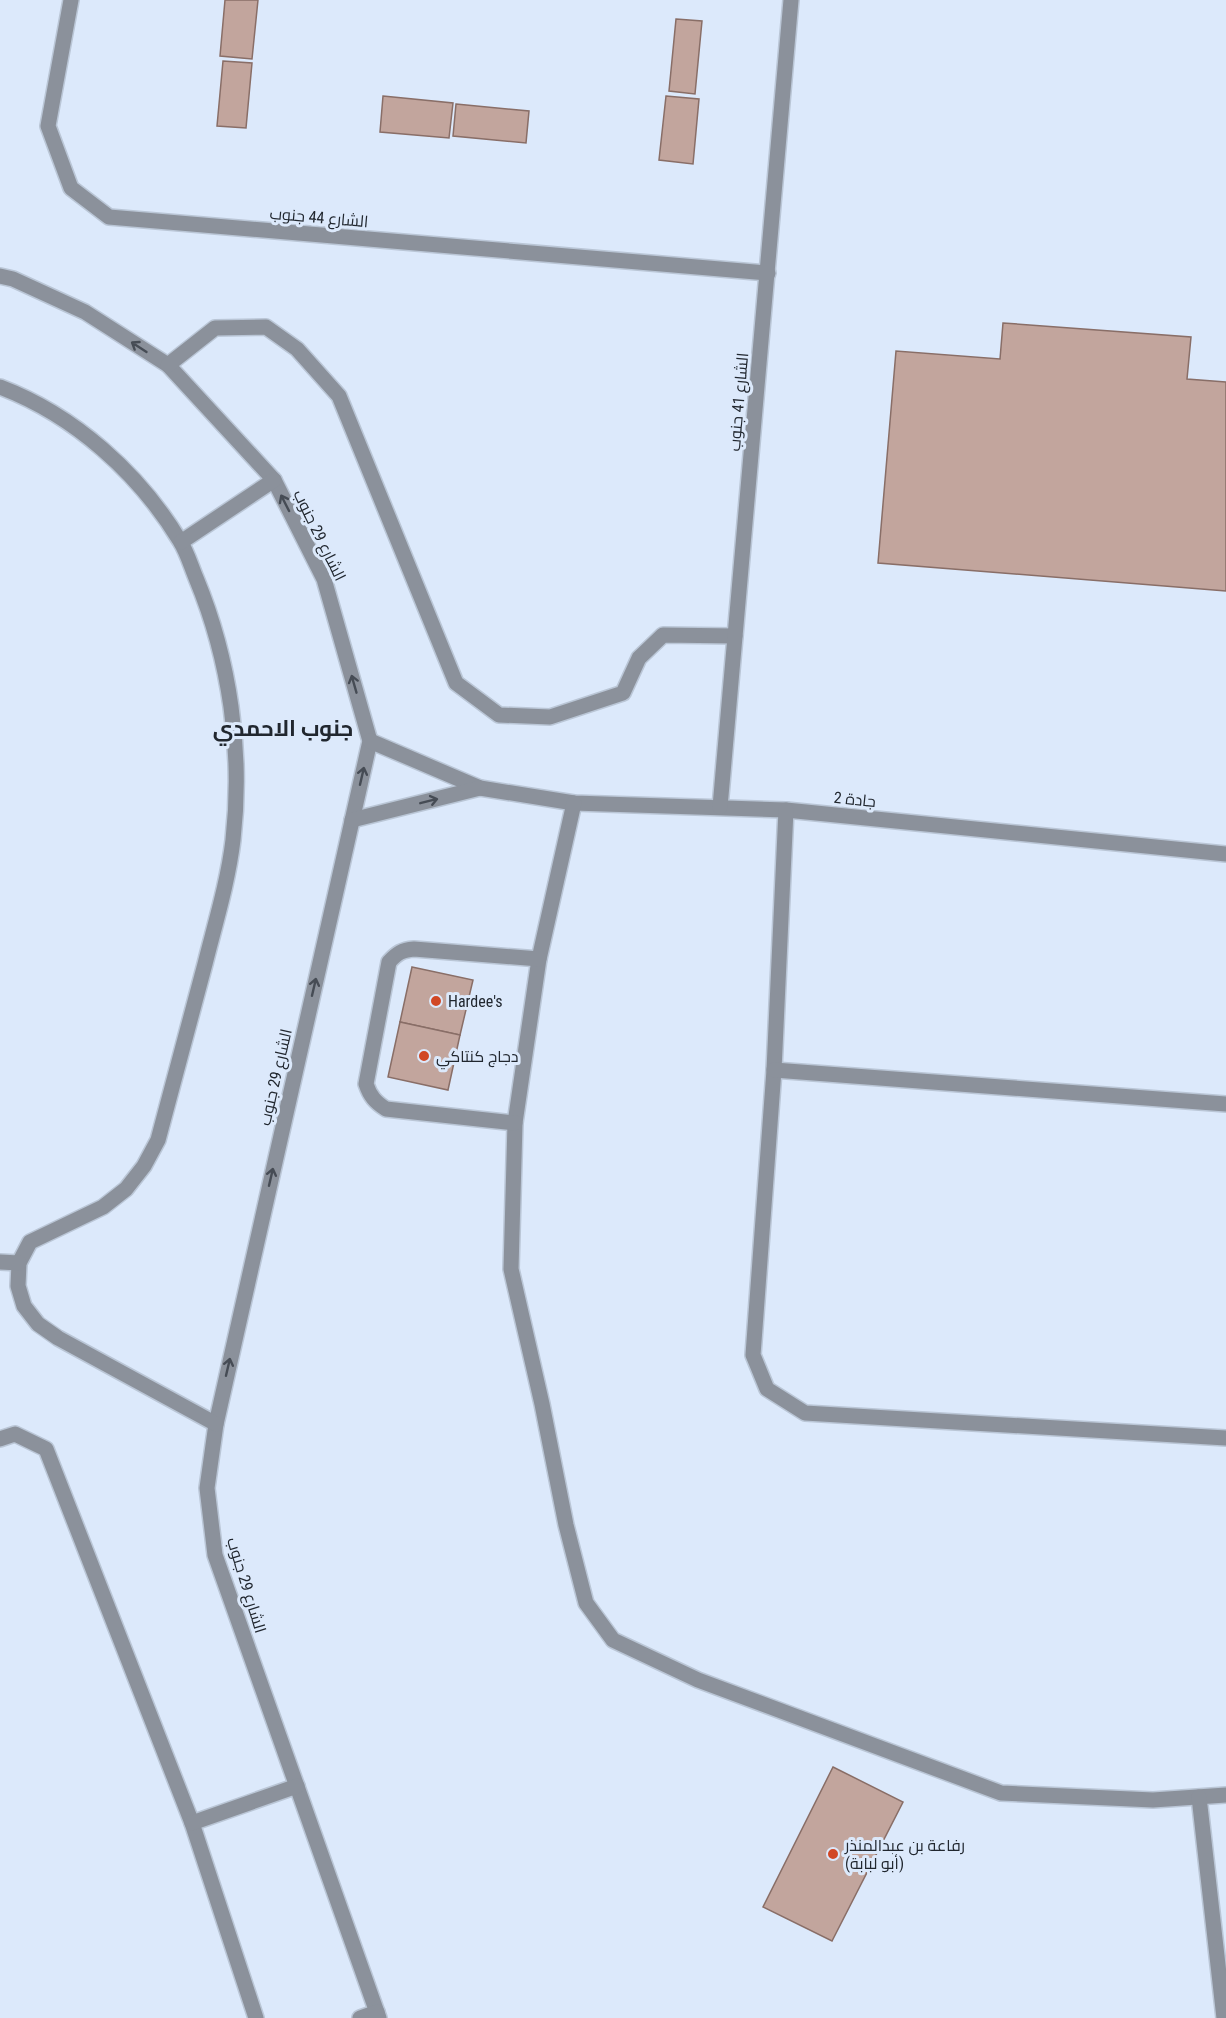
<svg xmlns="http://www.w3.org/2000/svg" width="1226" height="2018" viewBox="0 0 1226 2018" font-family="'Roboto Condensed',Cairo,sans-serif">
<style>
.building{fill:#c2a59d;stroke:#896e67;stroke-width:1.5}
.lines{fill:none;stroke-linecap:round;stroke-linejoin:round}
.minor-casing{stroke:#bac6d6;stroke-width:18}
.minor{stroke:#8b919b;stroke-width:15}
.oneway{stroke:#464c55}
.poi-dot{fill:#d14725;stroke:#dce9fb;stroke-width:2}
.labels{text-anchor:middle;stroke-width:6;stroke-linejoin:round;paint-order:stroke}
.street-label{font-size:16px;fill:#21272f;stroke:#dce9fb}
.poi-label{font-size:16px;fill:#21272f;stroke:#dce9fb;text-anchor:start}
.district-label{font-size:22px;font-weight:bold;fill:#21272f;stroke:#dce9fb}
</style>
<rect width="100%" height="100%" fill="#dce9fb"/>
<g class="building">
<polygon points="225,0 258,0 252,59 220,56"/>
<polygon points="676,19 702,21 695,94 669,91"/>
<polygon points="223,61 252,63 246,128 217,126"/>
<polygon points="383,96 453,103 449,138 380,132"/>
<polygon points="666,96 699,99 693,164 659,160"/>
<polygon points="456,104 529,111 526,143 453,136"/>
<polygon points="1003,323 1191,337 1187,379 1226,382 1226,591 878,563 896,351 1000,359"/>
<polygon points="412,967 473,980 460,1035 400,1022"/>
<polygon points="400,1022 460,1035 448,1090 388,1077"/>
<polygon points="833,1767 903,1802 832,1941 763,1907"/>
</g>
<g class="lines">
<g class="minor-casing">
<g id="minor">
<polyline points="71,0 48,126 71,188 109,217 768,273"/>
<polyline points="0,276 13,279 85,312 168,365 274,480 324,579 370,741 216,1424 207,1488 215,1555 379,2018"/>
<polyline points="168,365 215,328 266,327 297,349 339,396 456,683 499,715 550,717 623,693 639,658 663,635 735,636"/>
<path d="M0 387C74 415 139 473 180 541 187 552 191 566 196 578 230 660 243 752 233 840 228 882 215 924 205 964 189 1023 174 1081 158 1140L144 1166 126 1189 103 1207 30 1242 19 1263 18 1286 24 1306 38 1324 58 1338 216 1424"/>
<polyline points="181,542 274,480"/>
<polyline points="370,741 480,788 574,803 786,810 1226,854"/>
<polyline points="574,803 539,959 515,1123 511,1269 542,1404 566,1525 586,1603 613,1640 698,1680 1001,1793 1153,1800 1226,1795"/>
<polyline points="720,807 791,0"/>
<polyline points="786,810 774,1070 753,1355 767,1389 805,1413 1226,1438"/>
<polyline points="352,820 480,788"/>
<polyline points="774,1070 1226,1104"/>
<path d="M515 1123 386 1109C375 1102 370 1096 366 1084L389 962C397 953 402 950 414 949L539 959"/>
<polyline points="0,1262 19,1263"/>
<polyline points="0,1439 15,1434 46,1449 192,1823 256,2018"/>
<polyline points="1199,1797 1224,2018"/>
<polyline points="192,1823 297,1786"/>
<polyline points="360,2018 377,2012"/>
</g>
</g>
<use href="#minor" class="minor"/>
</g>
<defs><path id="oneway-shaft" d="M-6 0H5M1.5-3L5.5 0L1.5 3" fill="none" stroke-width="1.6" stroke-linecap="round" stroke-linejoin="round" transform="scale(1.5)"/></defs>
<g class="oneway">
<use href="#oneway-shaft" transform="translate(139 347) rotate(-147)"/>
<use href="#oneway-shaft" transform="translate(285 503) rotate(-117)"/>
<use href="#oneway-shaft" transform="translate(354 684) rotate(-106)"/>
<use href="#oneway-shaft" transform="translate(362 776) rotate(-77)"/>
<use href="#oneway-shaft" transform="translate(429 801) rotate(-14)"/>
<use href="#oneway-shaft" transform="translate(314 987) rotate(-77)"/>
<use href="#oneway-shaft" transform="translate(271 1177) rotate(-77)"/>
<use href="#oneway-shaft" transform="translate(228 1367) rotate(-77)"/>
</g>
<g class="poi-dot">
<circle cx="436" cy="1001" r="6"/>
<circle cx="424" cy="1056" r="6"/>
<circle cx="833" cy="1854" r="6"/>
</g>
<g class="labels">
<g class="street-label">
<text transform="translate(319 217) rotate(5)" y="6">الشارع 44 جنوب</text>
<text transform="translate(738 402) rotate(-85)" y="6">الشارع 41 جنوب</text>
<text transform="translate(320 535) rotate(64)" y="6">الشارع 29 جنوب</text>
<text transform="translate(855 799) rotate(6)" y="6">جادة 2</text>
<text transform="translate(275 1077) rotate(-77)" y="6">الشارع 29 جنوب</text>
<text transform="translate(247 1585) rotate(73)" y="6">الشارع 29 جنوب</text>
</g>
<g class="poi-label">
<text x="448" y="1007">Hardee's</text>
<text x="436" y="1062">دجاج كنتاكي</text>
<text x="845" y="1851">رفاعة بن عبدالمنذر<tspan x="845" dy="18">(أبو لبابة)</tspan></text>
</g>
<g class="district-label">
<text x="283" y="736">جنوب الاحمدي</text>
</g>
</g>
</svg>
